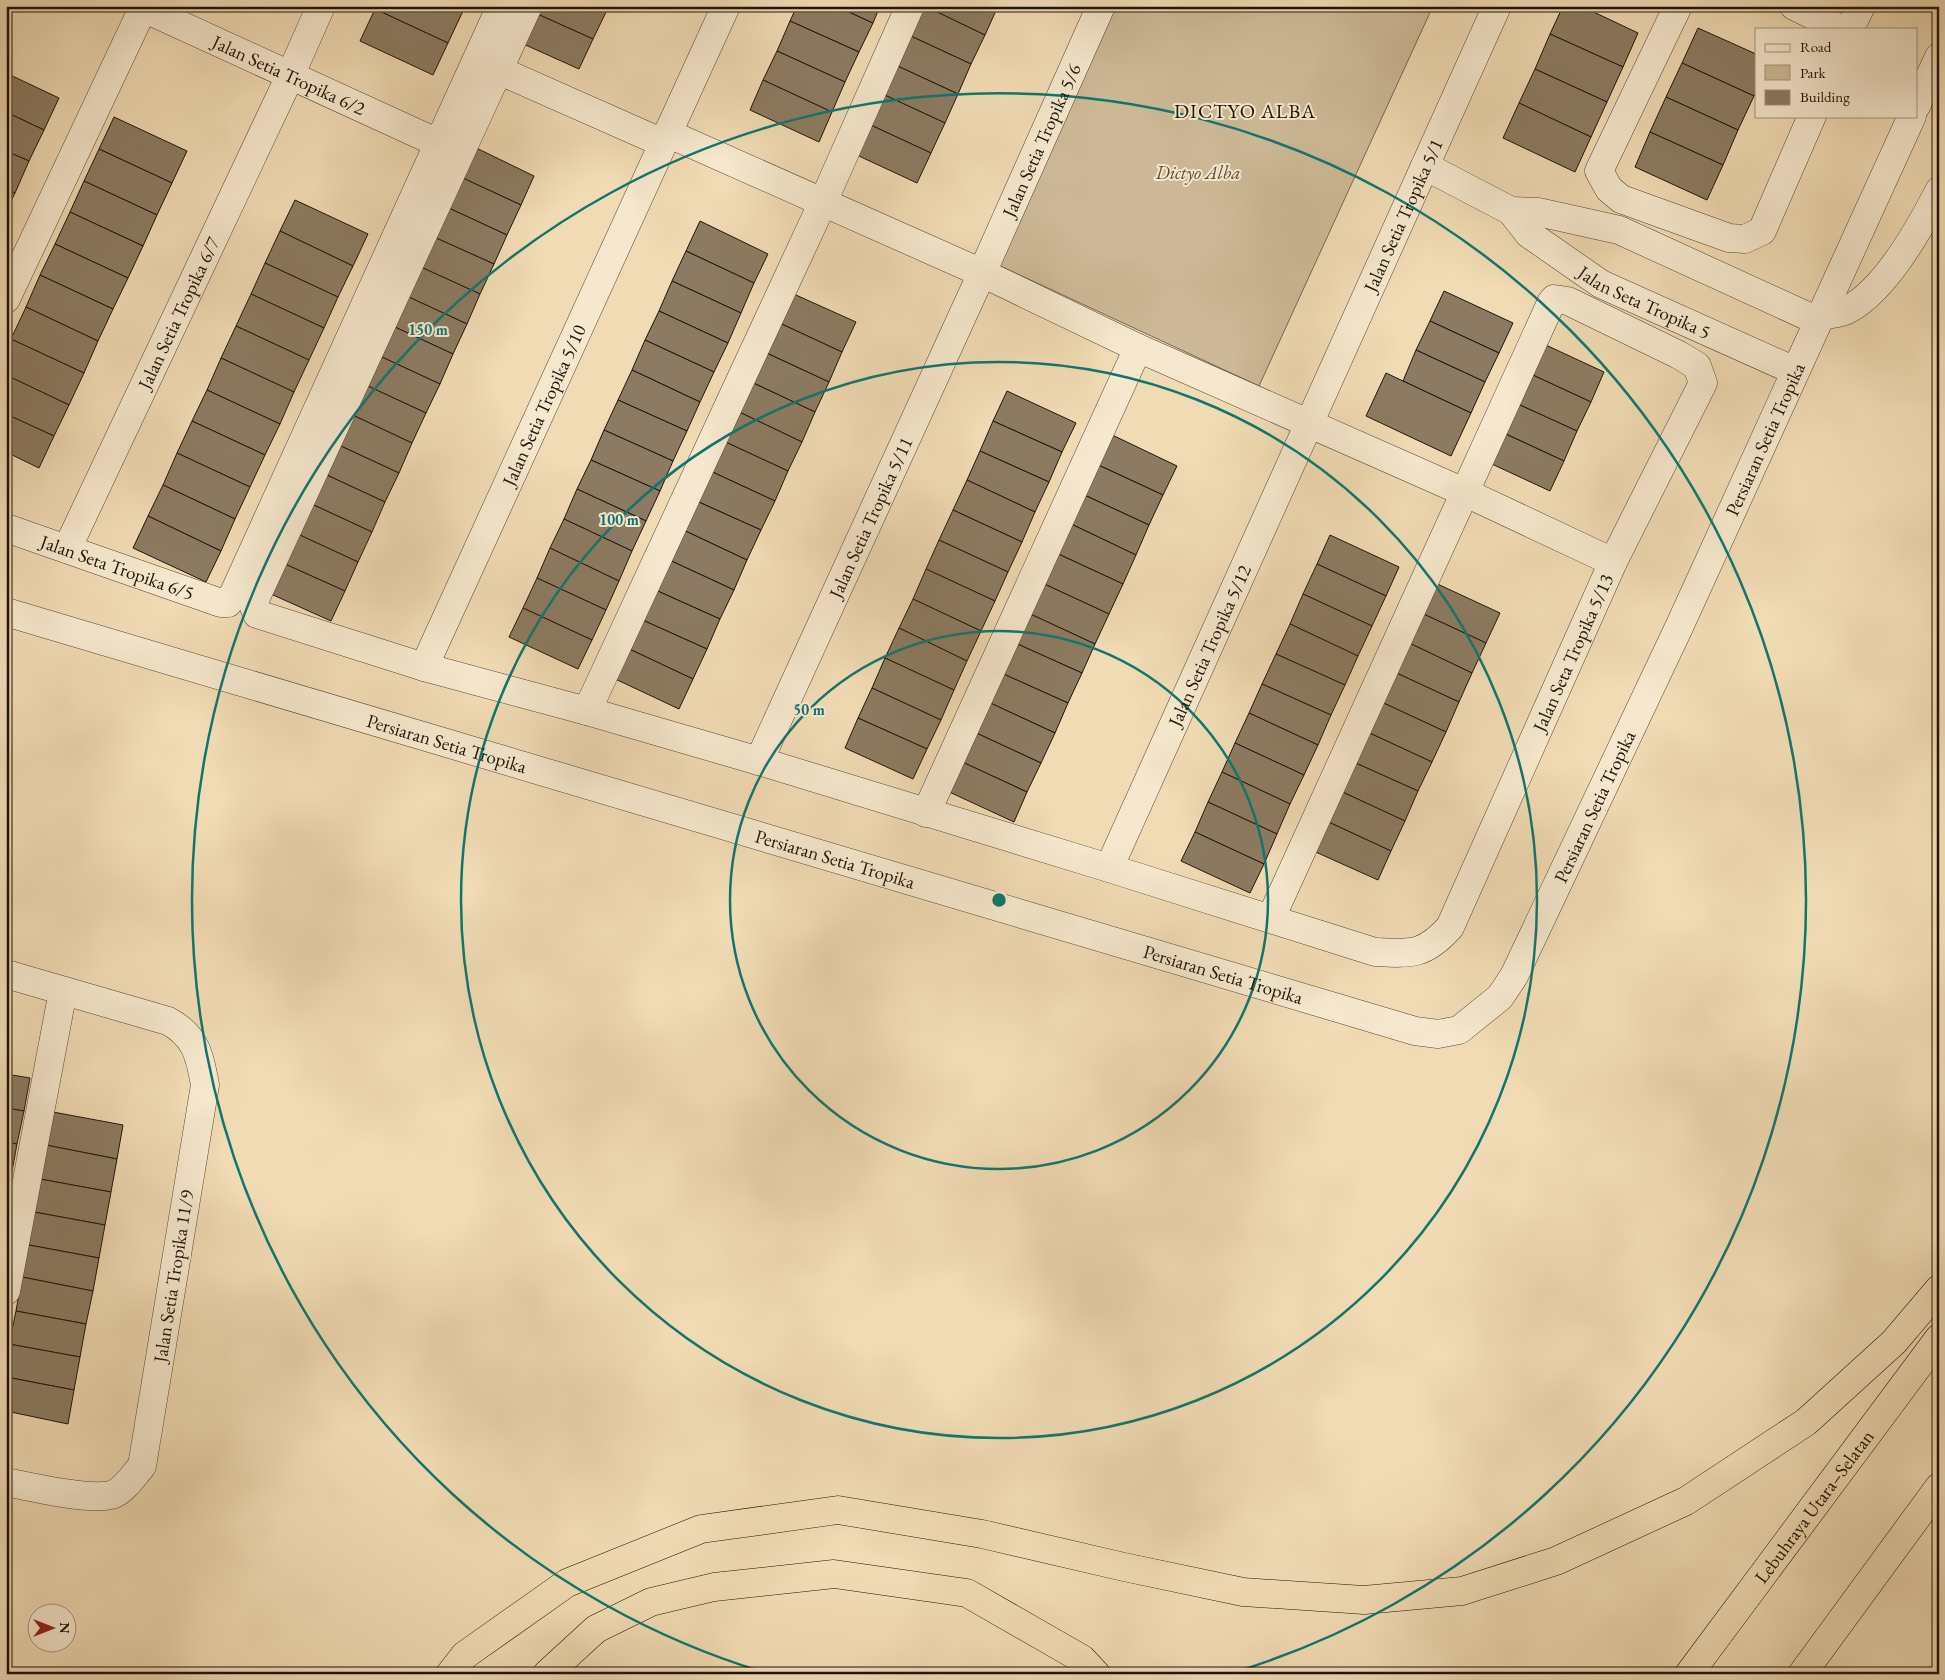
<svg xmlns="http://www.w3.org/2000/svg" width="1945" height="1680" viewBox="0 0 1945 1680" font-family="'EB Garamond',serif">
<style>
.green{fill:#cdb997;stroke:#766650}
.building{fill:#8c7b62;stroke:#1f1309}
.lines{fill:none;stroke-linecap:round;stroke-linejoin:round}
.minor-casing{stroke:#544534;stroke-width:29}
.highway-casing{stroke:#1f1309;stroke-width:29}
.minor{stroke:#f6e8ce;stroke-width:28}
.highway{stroke:#f1dbb4;stroke-width:28}
.ring{fill:none;stroke:#0f766e;stroke-width:2.5}
.labels{text-anchor:middle;stroke-width:4;stroke-linejoin:round;paint-order:stroke}
.street-label{font-size:19px;fill:#1f1309;stroke:#f6e8ce}
.park-label{font-size:19px;font-style:italic;fill:#5c4d3b;stroke:#f6e8ce}
.neighbourhood-label{font-size:20px;letter-spacing:1px;fill:#1f1309;stroke:#f6e8ce}
.centre{fill:#0f766e;stroke:#f6e8ce;stroke-width:2.5}
.ring-label{font-size:15px;text-anchor:middle;font-weight:bold;fill:#0f766e;stroke:#f6e8ce;stroke-width:4;stroke-linejoin:round;paint-order:stroke}
</style>
<rect width="100%" height="100%" fill="#f1dbb4"/>
<filter id="stains"><feTurbulence type="fractalNoise" baseFrequency=".004" numOctaves="4"/><feColorMatrix values="0 0 0 0 .2 0 0 0 0 .09 0 0 0 0 .02 0 0 0 .5 -.17"/></filter>
<radialGradient id="worn" r=".72"><stop offset=".6" stop-color="#630" stop-opacity="0"/><stop offset="1" stop-color="#630" stop-opacity=".3"/></radialGradient>
<polygon class="green" points="1115,6 1433,6 1259,386 996,264"/>
<g class="building">
<polygon points="377,6 452,6 463,11 448,43 375,9"/>
<polygon points="525,6 599,6 607,10 593,39 524,8"/>
<polygon points="797,6 836,6 873,23 859,52 790,21"/>
<polygon points="836,6 880,6 873,23"/>
<polygon points="914,6 925,6 985,35 971,64 902,32"/>
<polygon points="925,6 998,6 985,35"/>
<polygon points="1563,6 1581,6 1638,33 1623,67 1550,34"/>
<polygon points="524,8 593,39 579,69 510,38"/>
<polygon points="375,9 448,43 433,75 360,41"/>
<polygon points="790,21 859,52 845,82 777,51"/>
<polygon points="1698,28 1756,54 1756,92 1754,96 1682,63"/>
<polygon points="902,32 971,64 958,94 889,62"/>
<polygon points="1550,34 1623,67 1607,102 1535,69"/>
<polygon points="777,51 845,82 832,112 763,80"/>
<polygon points="889,62 958,94 945,123 876,91"/>
<polygon points="1682,63 1754,96 1738,130 1666,97"/>
<polygon points="1535,69 1607,102 1591,137 1519,103"/>
<polygon points="6,73 59,98 44,130 6,112"/>
<polygon points="763,80 832,112 819,142 750,110"/>
<polygon points="876,91 945,123 931,153 862,121"/>
<polygon points="1666,97 1738,130 1723,165 1650,132"/>
<polygon points="1519,103 1591,137 1575,172 1503,138"/>
<polygon points="6,112 44,130 29,161 6,151"/>
<polygon points="114,117 187,151 172,183 99,149"/>
<polygon points="862,121 931,153 917,183 848,151"/>
<polygon points="1650,132 1723,165 1707,200 1635,167"/>
<polygon points="466,143 534,176 521,205 452,173"/>
<polygon points="99,149 172,183 157,215 84,181"/>
<polygon points="6,151 29,161 15,193 6,189"/>
<polygon points="452,173 521,205 507,235 438,203"/>
<polygon points="84,181 157,215 143,246 70,212"/>
<polygon points="6,189 15,193 6,211"/>
<polygon points="295,200 368,234 353,266 280,231"/>
<polygon points="438,203 507,235 494,264 425,233"/>
<polygon points="70,212 143,246 128,278 55,244"/>
<polygon points="700,221 768,254 754,283 686,251"/>
<polygon points="280,231 353,266 338,297 265,263"/>
<polygon points="425,233 494,264 480,294 412,263"/>
<polygon points="55,244 128,278 113,309 40,275"/>
<polygon points="686,251 754,283 741,313 672,281"/>
<polygon points="265,263 338,297 324,328 251,294"/>
<polygon points="412,263 480,294 467,324 398,292"/>
<polygon points="40,275 113,309 98,341 26,307"/>
<polygon points="672,281 741,313 728,343 659,311"/>
<polygon points="787,291 856,322 842,352 773,320"/>
<polygon points="1444,291 1513,323 1499,353 1430,321"/>
<polygon points="398,292 467,324 453,354 384,322"/>
<polygon points="251,294 324,328 309,360 236,326"/>
<polygon points="26,307 98,341 84,373 11,339"/>
<polygon points="659,311 728,343 714,372 645,340"/>
<polygon points="773,320 842,352 829,382 760,350"/>
<polygon points="1430,321 1499,353 1485,382 1416,350"/>
<polygon points="384,322 453,354 440,384 371,352"/>
<polygon points="236,326 309,360 294,392 221,358"/>
<polygon points="11,339 84,373 69,405 6,375 6,349"/>
<polygon points="645,340 714,372 700,402 632,370"/>
<polygon points="1535,340 1604,372 1591,402 1522,370"/>
<polygon points="760,350 829,382 815,412 747,380"/>
<polygon points="1416,350 1485,382 1471,413 1403,381"/>
<polygon points="371,352 440,384 426,413 357,381"/>
<polygon points="221,358 294,392 280,424 207,390"/>
<polygon points="632,370 700,402 687,431 618,400"/>
<polygon points="1522,370 1591,402 1577,431 1509,400"/>
<polygon points="1386,373 1471,413 1451,456 1366,416"/>
<polygon points="6,375 69,405 54,436 6,414"/>
<polygon points="747,380 815,412 802,442 733,409"/>
<polygon points="357,381 426,413 412,443 344,411"/>
<polygon points="207,390 280,424 265,455 192,421"/>
<polygon points="1007,391 1076,423 1062,452 993,421"/>
<polygon points="618,400 687,431 673,461 604,430"/>
<polygon points="1509,400 1577,431 1564,461 1495,429"/>
<polygon points="733,409 802,442 788,471 719,439"/>
<polygon points="344,411 412,443 399,473 330,441"/>
<polygon points="6,414 54,436 39,468 6,452"/>
<polygon points="192,421 265,455 250,487 177,453"/>
<polygon points="993,421 1062,452 1049,482 980,451"/>
<polygon points="1495,429 1564,461 1550,491 1481,459"/>
<polygon points="604,430 673,461 660,491 591,460"/>
<polygon points="1108,433 1177,466 1163,495 1094,463"/>
<polygon points="719,439 788,471 775,501 706,469"/>
<polygon points="330,441 399,473 385,502 316,470"/>
<polygon points="980,451 1049,482 1035,512 967,480"/>
<polygon points="177,453 250,487 235,519 163,485"/>
<polygon points="591,460 660,491 646,521 577,489"/>
<polygon points="1094,463 1163,495 1149,525 1080,493"/>
<polygon points="706,469 775,501 761,530 692,499"/>
<polygon points="316,470 385,502 372,532 303,500"/>
<polygon points="967,480 1035,512 1022,542 953,510"/>
<polygon points="163,485 235,519 221,551 148,516"/>
<polygon points="577,489 646,521 632,551 564,519"/>
<polygon points="1080,493 1149,525 1136,555 1067,522"/>
<polygon points="692,499 761,530 747,560 679,528"/>
<polygon points="303,500 372,532 358,562 289,530"/>
<polygon points="953,510 1022,542 1008,572 939,540"/>
<polygon points="148,516 221,551 206,582 133,548"/>
<polygon points="564,519 632,551 619,581 550,548"/>
<polygon points="1067,522 1136,555 1123,584 1054,552"/>
<polygon points="679,528 747,560 734,590 665,558"/>
<polygon points="289,530 358,562 345,591 276,560"/>
<polygon points="1330,535 1399,567 1386,596 1317,564"/>
<polygon points="939,540 1008,572 995,601 926,569"/>
<polygon points="550,548 619,581 606,610 537,578"/>
<polygon points="1054,552 1123,584 1109,614 1040,582"/>
<polygon points="665,558 734,590 720,619 651,588"/>
<polygon points="276,560 345,591 331,621 262,590"/>
<polygon points="1317,564 1386,596 1372,626 1303,594"/>
<polygon points="926,569 995,601 981,631 913,599"/>
<polygon points="537,578 606,610 592,640 523,608"/>
<polygon points="1431,581 1500,613 1486,643 1417,611"/>
<polygon points="1040,582 1109,614 1095,644 1026,612"/>
<polygon points="651,588 720,619 707,649 638,618"/>
<polygon points="1303,594 1372,626 1358,656 1290,624"/>
<polygon points="913,599 981,631 967,661 899,628"/>
<polygon points="523,608 592,640 578,669 509,637"/>
<polygon points="1417,611 1486,643 1472,673 1403,640"/>
<polygon points="1026,612 1095,644 1082,673 1013,642"/>
<polygon points="638,618 707,649 693,679 625,647"/>
<polygon points="1290,624 1358,656 1345,685 1276,654"/>
<polygon points="899,628 967,661 954,690 885,658"/>
<polygon points="1403,640 1472,673 1459,702 1390,670"/>
<polygon points="1013,642 1082,673 1068,703 999,672"/>
<polygon points="625,647 693,679 679,709 611,677"/>
<polygon points="1276,654 1345,685 1331,715 1262,684"/>
<polygon points="885,658 954,690 941,720 872,688"/>
<polygon points="1390,670 1459,702 1446,732 1377,700"/>
<polygon points="999,672 1068,703 1055,733 986,701"/>
<polygon points="1262,684 1331,715 1318,745 1249,713"/>
<polygon points="872,688 941,720 927,749 858,718"/>
<polygon points="1377,700 1446,732 1432,762 1363,730"/>
<polygon points="986,701 1055,733 1041,763 972,731"/>
<polygon points="1249,713 1318,745 1304,775 1235,743"/>
<polygon points="858,718 927,749 913,779 845,748"/>
<polygon points="1363,730 1432,762 1418,791 1349,760"/>
<polygon points="972,731 1041,763 1027,792 958,760"/>
<polygon points="1235,743 1304,775 1290,804 1222,772"/>
<polygon points="958,760 1027,792 1014,822 945,790"/>
<polygon points="1349,760 1418,791 1405,821 1336,789"/>
<polygon points="1222,772 1290,804 1277,834 1208,802"/>
<polygon points="1336,789 1405,821 1391,851 1322,819"/>
<polygon points="1208,802 1277,834 1264,864 1195,832"/>
<polygon points="1322,819 1391,851 1378,880 1309,849"/>
<polygon points="1195,832 1264,864 1250,893 1181,861"/>
<polygon points="6,1074 30,1078 24,1111 6,1108"/>
<polygon points="6,1108 24,1111 17,1144 6,1142"/>
<polygon points="53,1112 123,1125 117,1159 46,1145"/>
<polygon points="6,1142 17,1144 11,1177 6,1176"/>
<polygon points="46,1145 117,1159 111,1192 40,1179"/>
<polygon points="6,1176 11,1177 6,1205"/>
<polygon points="40,1179 111,1192 105,1225 34,1212"/>
<polygon points="34,1212 105,1225 99,1258 29,1245"/>
<polygon points="29,1245 99,1258 93,1291 22,1277"/>
<polygon points="22,1277 93,1291 86,1324 16,1311"/>
<polygon points="16,1311 86,1324 80,1357 9,1344"/>
<polygon points="9,1344 80,1357 74,1390 6,1377 6,1362"/>
<polygon points="6,1377 74,1390 68,1424 6,1411"/>
</g>
<g class="lines">
<g class="minor-casing">
<g id="minor">
<path id="s1" d="M139 6 438 143"/>
<path id="s2" d="M528 6 253 604 257 614 424 667 587 711 759 761 1109 868 1375 952C1412 954 1425 955 1450 927L1613 562 1703 383 1697 366 1679 355 1568 301 1554 299 1551 303 1271 918"/>
<polyline points="1678,6 1599,171 1609,189 1621,199 1729,238 1745,239 1762,231 1812,116"/>
<polyline points="1794,6 1841,29"/>
<polyline points="1850,29 1861,6"/>
<polyline points="498,70 663,143"/>
<polyline points="1916,106 1939,57"/>
<polyline points="667,133 982,273 1138,348 1464,492 1613,562"/>
<path id="s3" d="M1425 166 1511 211 1529 234 1601 284 1795 371"/>
<polyline points="1511,211 1538,212 1619,230 1818,321"/>
<polyline points="6,299 144,6"/>
<path d="M1820 316C1829 314 1839 314 1847 310 1885 291 1920 228 1939 191"/>
<path id="s4" d="M6 528 221 603H228L234 593 501 6"/>
<path id="s5" d="M67 549 290 76 321 6"/>
<path id="s6" d="M6 612 1415 1031 1438 1034 1459 1030 1500 997 1514 976 1680 625 1912 116"/>
<path id="s7" d="M424 667 726 6"/>
<polyline points="587,711 823,202 910,6"/>
<path id="s8" d="M759 761 982 273 1101 6"/>
<polyline points="926,813 1138,348"/>
<path id="s9" d="M1109 868 1497 6"/>
<path d="M6 974 168 1021C196 1036 200 1056 205 1085L142 1466C134 1475 125 1489 114 1494 92 1502 31 1487 6 1482"/>
<polyline points="6,1291 63,991"/>
</g>
</g>
<g class="highway-casing">
<g id="highway">
<polyline points="450,1674 465,1655 567,1583 701,1529 838,1510 982,1534 1124,1567 1243,1592 1364,1600 1462,1591 1556,1561 1686,1501 1806,1422 1894,1342 1939,1289"/>
<polyline points="547,1674 596,1629 651,1602 714,1587 834,1574 967,1593 1082,1659 1096,1674"/>
<path id="s10" d="M1689 1674 1939 1338"/>
<polyline points="1802,1674 1939,1487"/>
</g>
</g>
<use href="#minor" class="minor"/>
<use href="#highway" class="highway"/>
</g>
<g class="ring">
<circle cx="999" cy="900" r="269"/>
<circle cx="999" cy="900" r="538"/>
<path d="M763 1672A807 807 0 1 1 1235 1672"/>
</g>
<g class="labels">
<g class="street-label">
<text dy="7" stroke="none"><textPath href="#s1" startOffset="165">Jalan Setia Tropika 6/2</textPath></text>
<text dy="7" stroke="none"><textPath href="#s8" startOffset="682">Jalan Setia Tropika 5/6</textPath></text>
<text dy="7" stroke="none"><textPath href="#s9" startOffset="716">Jalan Setia Tropika 5/1</textPath></text>
<text dy="7" stroke="none"><textPath href="#s3" startOffset="261">Jalan Seta Tropika 5</textPath></text>
<text dy="7" stroke="none"><textPath href="#s5" startOffset="261">Jalan Setia Tropika 6/7</textPath></text>
<text dy="7" stroke="none"><textPath href="#s7" startOffset="288">Jalan Setia Tropika 5/10</textPath></text>
<text dy="7" stroke="none"><textPath href="#s6" startOffset="2185">Persiaran Setia Tropika</textPath></text>
<text dy="7" stroke="none"><textPath href="#s8" startOffset="268">Jalan Setia Tropika 5/11</textPath></text>
<text dy="7" stroke="none"><textPath href="#s4" startOffset="118">Jalan Seta Tropika 6/5</textPath></text>
<text dy="7" stroke="none"><textPath href="#s9" startOffset="244">Jalan Setia Tropika 5/12</textPath></text>
<text dy="7" stroke="none"><textPath href="#s2" startOffset="2221">Jalan Seta Tropika 5/13</textPath></text>
<text dy="7" stroke="none"><textPath href="#s6" startOffset="460">Persiaran Setia Tropika</textPath></text>
<text dy="7" stroke="none"><textPath href="#s6" startOffset="1780">Persiaran Setia Tropika</textPath></text>
<text dy="7" stroke="none"><textPath href="#s6" startOffset="865">Persiaran Setia Tropika</textPath></text>
<text dy="7" stroke="none"><textPath href="#s6" startOffset="1270">Persiaran Setia Tropika</textPath></text>
<text transform="translate(173 1276) rotate(-81)" y="7">Jalan Setia Tropika 11/9</text>
<text dy="7" stroke="none"><textPath href="#s10" startOffset="209">Lebuhraya Utara–Selatan</textPath></text>
</g>
<g class="park-label">
<text x="1198" y="179">Dictyo Alba</text>
</g>
<g class="neighbourhood-label">
<text x="1245" y="118">DICTYO ALBA</text>
</g>
</g>
<circle cx="999" cy="900" r="8" class="centre"/>
<g class="ring-label">
<text x="428" y="335">150 m</text>
<text x="619" y="525">100 m</text>
<text x="809" y="715">50 m</text>
</g>
<rect width="1945" height="1680" fill="none" stroke="#f1dbb4" stroke-width="25"/>
<rect x="8" y="8" width="1930" height="1665" fill="none" stroke="#1f1309" stroke-width="2.5"/>
<rect x="12" y="12" width="1920" height="1655" fill="none" stroke="#1f1309"/>
<rect x="1755" y="28" width="162" height="90" fill="#f6e8ce" stroke="#a0937f"/>
<rect x="1765" y="44" width="25" height="8" fill="#f6e8ce" stroke="#a0937f"/>
<text x="1800" y="52" font-size="15" fill="#1f1309">Road</text>
<rect x="1765" y="65" width="25" height="15" fill="#cdb997" stroke="#a0937f"/>
<text x="1800" y="78" font-size="15" fill="#1f1309">Park</text>
<rect x="1765" y="90" width="25" height="15" fill="#8c7b62" stroke="#a0937f"/>
<text x="1800" y="102" font-size="15" fill="#1f1309">Building</text>
<g transform="translate(52 1628) rotate(90)"><circle r="24" fill="#f6e8ce" stroke="#a0937f"/>
<path d="M0-4L9 19L0 12L-9 19Z" fill="#8f2418"/>
<text y="-8" font-size="14" font-weight="bold" text-anchor="middle" fill="#1f1309">N</text>
</g>
<rect width="100%" height="100%" filter="url(#stains)"/>
<rect width="100%" height="100%" fill="url(#worn)"/>
</svg>
